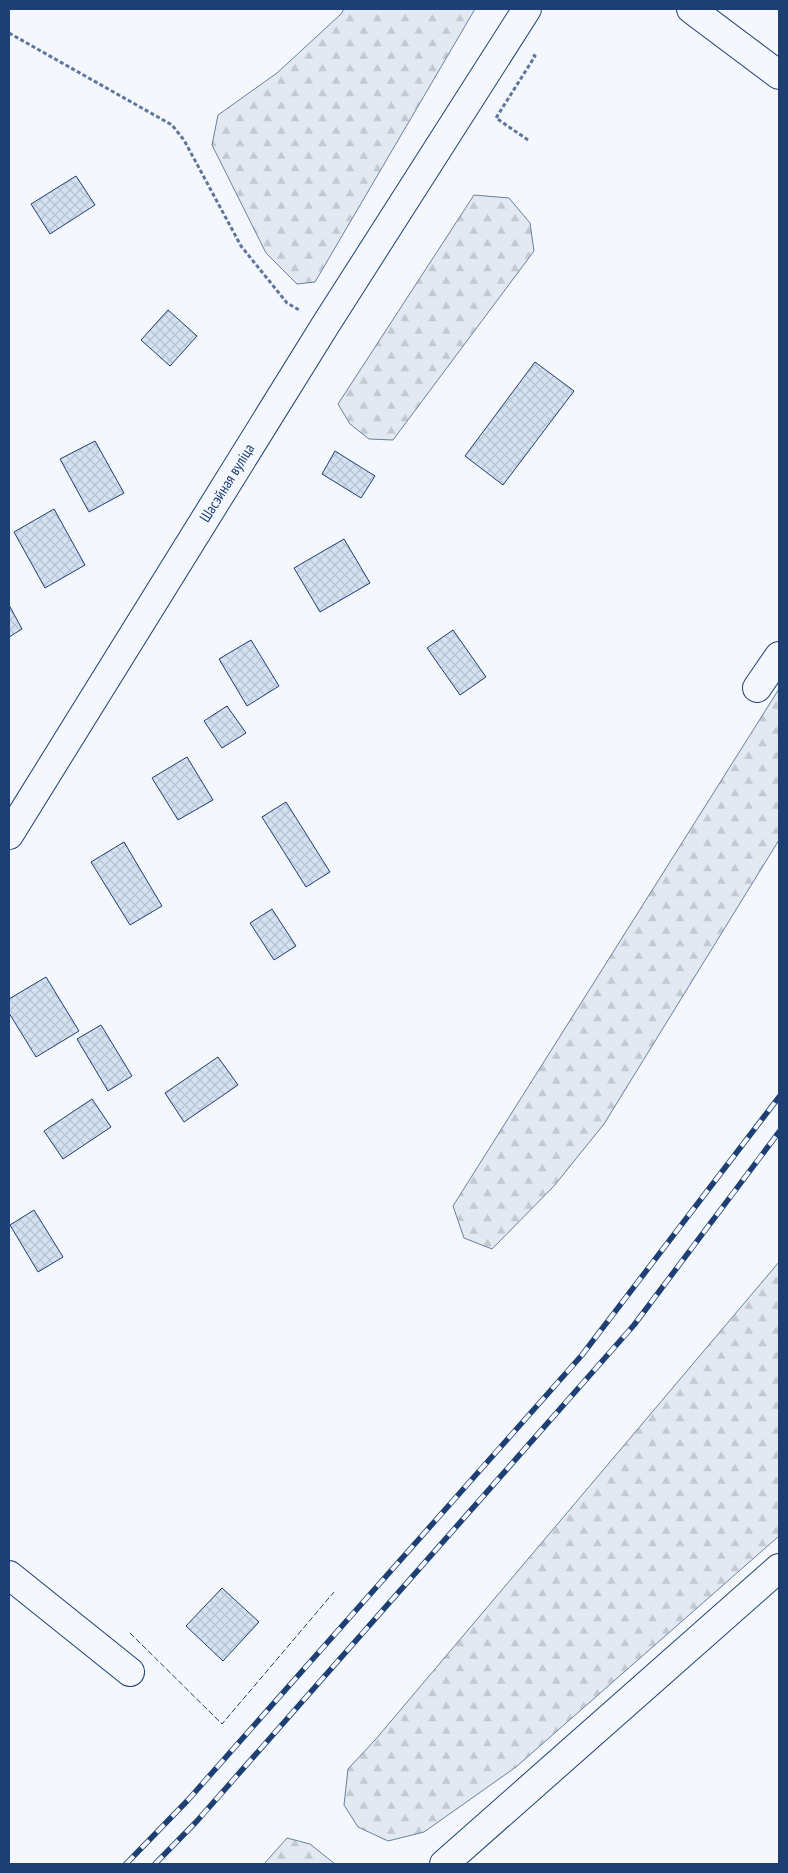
<svg xmlns="http://www.w3.org/2000/svg" width="788" height="1873" viewBox="0 0 788 1873" font-family="'PT Sans Narrow',sans-serif">
<style>
.forest{fill:url(#forest-firs);stroke:#687fa3}
.building{fill:url(#building-cross-hatch);stroke:#1d3f73}
.lines{fill:none;stroke-linecap:round;stroke-linejoin:round}
.minor-casing{stroke:#1d3f73;stroke-width:30}
.major-casing{stroke:#1d3f73;stroke-width:30}
.path{stroke:#5e769c;stroke-width:3;stroke-dasharray:4 2.5;stroke-linecap:butt}
.minor{stroke:#f4f7fb;stroke-width:28}
.major{stroke:#f4f7fb;stroke-width:28}
.rail-casing{stroke:#1d3f73;stroke-width:5.5}
.rail{stroke:#f4f7fb;stroke-width:4;stroke-dasharray:11;stroke-linecap:butt}
.fence{stroke:#1d3f73;stroke-width:1;stroke-dasharray:6 2.5;stroke-linecap:butt}
.labels{text-anchor:middle;stroke-width:4;stroke-linejoin:round;paint-order:stroke}
.street-label{font-size:15px;fill:#1d3f73;stroke:#f4f7fb}
</style>
<defs>
<pattern id="forest-firs" width="22" height="20" patternUnits="userSpaceOnUse" patternTransform="scale(1.25)"><rect width="22" height="20" fill="#e3e9f0"/><path d="M5 1l3.5 6h-7zM16 11l3.5 6h-7z" fill="#c2c9d1"/></pattern>
<pattern id="building-cross-hatch" width="8" height="8" patternUnits="userSpaceOnUse" patternTransform="scale(1.25)"><rect width="8" height="8" fill="#d5e0f0"/><path d="M0 0l8 8M0 8l8-8" fill="none" stroke="#b6c1d1"/></pattern>
</defs>
<rect width="100%" height="100%" fill="#f4f7fb"/>
<g class="forest">
<polygon points="344,9 475,9 315,282 297,284 266,253 212,145 218,115 277,73 341,14"/>
<polygon points="474,195 509,198 530,223 534,251 393,440 369,439 350,424 338,404"/>
<polygon points="779,689 779,840 604,1124 554,1186 492,1249 464,1238 453,1206"/>
<polygon points="779,1262 779,1536 516,1767 424,1832 388,1841 358,1827 344,1805 348,1769 375,1740"/>
<polygon points="287,1838 310,1844 335,1864 264,1864"/>
</g>
<g class="building">
<polygon points="76,176 95,205 50,234 31,204"/>
<polygon points="168,310 197,336 170,366 141,340"/>
<polygon points="535,362 574,391 503,485 465,456"/>
<polygon points="95,441 124,493 89,512 60,459"/>
<polygon points="335,451 375,476 361,498 322,474"/>
<polygon points="54,509 85,565 45,588 14,532"/>
<polygon points="344,539 370,583 320,612 294,568"/>
<polygon points="9,605 22,629 9,637"/>
<polygon points="453,630 486,677 460,695 427,648"/>
<polygon points="251,640 279,686 247,706 219,659"/>
<polygon points="227,706 246,733 222,748 204,721"/>
<polygon points="187,757 213,800 178,820 152,778"/>
<polygon points="286,802 330,872 306,887 262,817"/>
<polygon points="124,842 162,906 130,925 91,862"/>
<polygon points="272,909 296,946 274,960 250,923"/>
<polygon points="46,977 79,1031 36,1057 9,1013 9,999"/>
<polygon points="101,1025 132,1076 108,1091 77,1039"/>
<polygon points="218,1057 238,1085 184,1122 165,1093"/>
<polygon points="92,1099 111,1127 63,1159 44,1131"/>
<polygon points="34,1210 63,1257 38,1272 10,1225"/>
<polygon points="222,1588 259,1622 223,1661 186,1626"/>
</g>
<g class="lines">
<g class="minor-casing">
<g id="minor">
<polyline points="757,688 779,656"/>
<polyline points="9,1575 130,1672"/>
<polyline points="444,1864 779,1568"/>
</g>
</g>
<g class="major-casing">
<g id="major">
<polyline points="691,9 779,75"/>
<polyline points="9,835 326,324 527,9"/>
</g>
</g>
<g class="path">
<polyline points="9,33 172,125 184,140 241,246 287,303 301,311"/>
<polyline points="528,140 496,118 535,56 532,54"/>
</g>
<use href="#minor" class="minor"/>
<use href="#major" class="major"/>
<g class="rail-casing">
<g id="rail">
<polyline points="126,1864 188,1800 582,1355 779,1097"/>
<polyline points="155,1864 197,1821 634,1325 779,1132"/>
</g>
</g>
<use href="#rail" class="rail"/>
<polyline class="fence" points="130,1633 222,1724 334,1592"/>
</g>
<g class="labels">
<g class="street-label">
<text transform="translate(227 483) rotate(-58)" y="5">Шасэйная вуліца</text>
</g>
</g>
<rect width="788" height="1873" fill="none" stroke="#1d3f73" stroke-width="20"/>
</svg>
